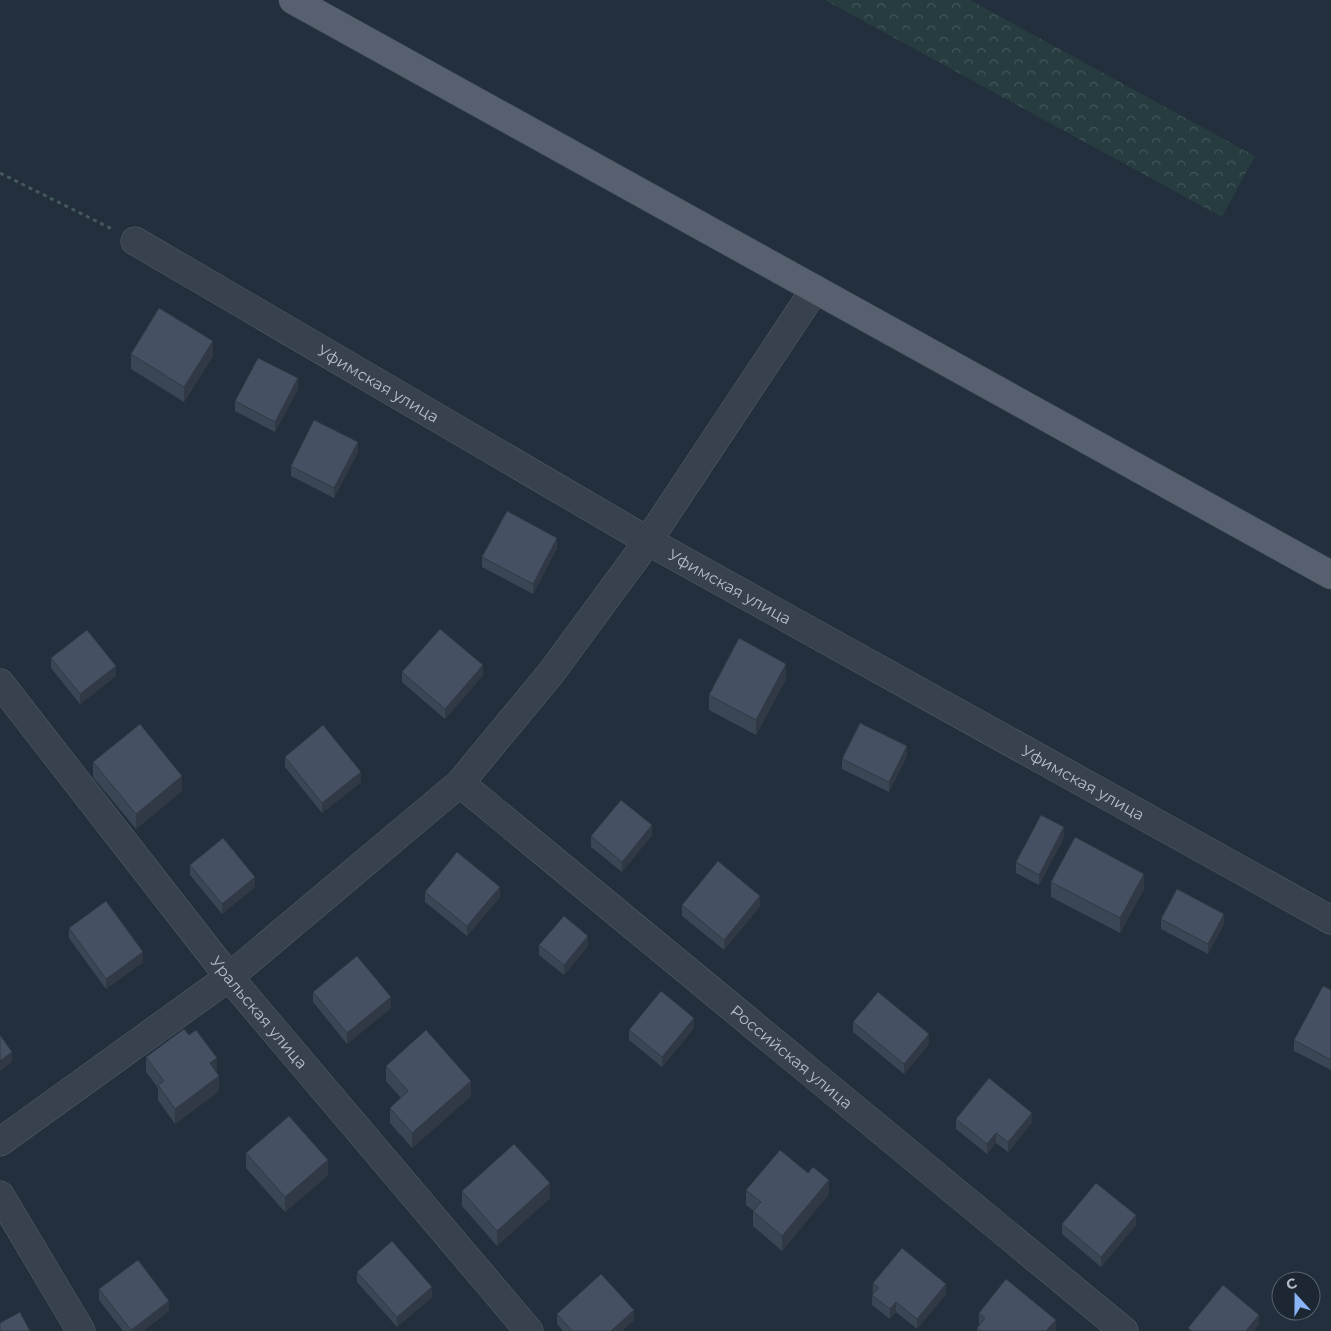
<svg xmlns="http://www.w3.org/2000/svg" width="1331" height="1331" viewBox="0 0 1331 1331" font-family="Montserrat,sans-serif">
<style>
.forest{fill:url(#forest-crowns)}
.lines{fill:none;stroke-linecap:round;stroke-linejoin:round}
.minor-casing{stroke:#565f6c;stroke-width:29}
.primary-casing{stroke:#414a57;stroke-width:29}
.path{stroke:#44595c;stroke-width:3;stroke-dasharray:4 4;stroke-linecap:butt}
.minor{stroke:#38414e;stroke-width:28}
.primary{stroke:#56606e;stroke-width:28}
.wall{fill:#3b4654}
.shaded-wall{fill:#303945}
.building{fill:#455162;stroke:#303945}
.labels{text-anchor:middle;stroke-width:4.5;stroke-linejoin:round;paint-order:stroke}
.street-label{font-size:16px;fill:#b4bcc9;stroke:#1d2633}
</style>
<defs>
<pattern id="forest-crowns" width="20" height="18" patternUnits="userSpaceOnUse" patternTransform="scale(1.25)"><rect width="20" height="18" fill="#263c3f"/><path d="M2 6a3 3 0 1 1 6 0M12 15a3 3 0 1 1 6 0" fill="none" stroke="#435659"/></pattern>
</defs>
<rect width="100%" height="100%" fill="#242f3e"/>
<polygon class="forest" points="825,0 970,0 1255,156 1222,217"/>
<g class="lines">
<g class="minor-casing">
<g id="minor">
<path id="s1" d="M135 241 648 541 1331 920"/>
<path id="s2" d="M0 683 229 977 529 1331"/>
<path id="s3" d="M460 783 1124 1331"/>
<polyline points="0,1142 229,977 460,783 551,673 648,541 815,289"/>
<polyline points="0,1195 81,1331"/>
</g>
</g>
<g class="primary-casing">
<polyline id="primary" points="293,0 1331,575"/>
</g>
<polyline class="path" points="0,173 112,229"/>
<use href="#minor" class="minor"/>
<use href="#primary" class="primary"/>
</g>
<g class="wall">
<polygon points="131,354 213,356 184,402 131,369"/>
<polygon points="298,389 275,432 235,411 235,401"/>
<polygon points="358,452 334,498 291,476 291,466"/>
<polygon points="557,548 533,594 482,567 482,557"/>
<polygon points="51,658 116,676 80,704 51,668"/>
<polygon points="402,672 483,675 445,719 402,682"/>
<polygon points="786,679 756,735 709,710 709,695"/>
<polygon points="907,756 889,792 842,769 842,759"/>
<polygon points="285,757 361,782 322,813 285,767"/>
<polygon points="93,762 182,791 136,829 93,777"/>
<polygon points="652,835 622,872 591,847 591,836"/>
<polygon points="1064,837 1039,885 1016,873 1016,862"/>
<polygon points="190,865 255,887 222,914 190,875"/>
<polygon points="1051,882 1144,889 1120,933 1051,897"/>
<polygon points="425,892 500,897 467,936 425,902"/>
<polygon points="682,905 760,906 724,950 682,916"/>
<polygon points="1161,919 1224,924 1208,954 1161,929"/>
<polygon points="69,928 143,962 106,989 69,938"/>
<polygon points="539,945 588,946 564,975 539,955"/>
<polygon points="1331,990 1331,1070 1294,1051 1294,1040"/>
<polygon points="313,992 391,1008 347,1044 313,1002"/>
<polygon points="853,1022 929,1044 904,1074 853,1032"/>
<polygon points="694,1028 662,1067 629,1040 629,1030"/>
<polygon points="146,1057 217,1073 219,1091 175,1124 158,1100 158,1088 146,1072"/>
<polygon points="386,1066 471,1096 412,1148 390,1123 390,1108 401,1098 386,1081"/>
<polygon points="956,1119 1032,1123 1008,1152 996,1143 987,1154 956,1129"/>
<polygon points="246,1153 328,1175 285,1212 246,1168"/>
<polygon points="746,1190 829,1194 782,1251 753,1226 753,1211 754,1211 746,1205"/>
<polygon points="462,1191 550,1198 497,1246 462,1206"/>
<polygon points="1062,1224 1136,1225 1101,1267 1062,1234"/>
<polygon points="357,1272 432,1297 397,1327 357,1282"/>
<polygon points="873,1283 946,1294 917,1329 896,1312 890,1319 872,1305"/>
<polygon points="99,1289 169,1311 143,1331 123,1331 99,1300"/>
<polygon points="979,1313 1056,1331 977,1331 977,1328 979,1327"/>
<polygon points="557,1314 634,1320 622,1331 563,1331 557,1324"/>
</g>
<g class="shaded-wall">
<polygon points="213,341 213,356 184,402 184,387"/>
<polygon points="298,378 298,389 275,432 275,422"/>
<polygon points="358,442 358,452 334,498 334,488"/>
<polygon points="557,538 557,548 533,594 533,584"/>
<polygon points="786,664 786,679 756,735 756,720"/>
<polygon points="483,665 483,675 445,719 445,709"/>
<polygon points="116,666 116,676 80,704 80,694"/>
<polygon points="907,746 907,756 889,792 889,782"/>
<polygon points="361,772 361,782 322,813 322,803"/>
<polygon points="182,776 182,791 136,829 136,814"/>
<polygon points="652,825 652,835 622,872 622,862"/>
<polygon points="1064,827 1064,837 1039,885 1039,875"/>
<polygon points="1144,874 1144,889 1120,933 1120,918"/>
<polygon points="255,877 255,887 222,914 222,904"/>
<polygon points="500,887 500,897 467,936 467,926"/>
<polygon points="760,896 760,906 724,950 724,940"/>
<polygon points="1224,914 1224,924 1208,954 1208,944"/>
<polygon points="588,936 588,946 564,975 564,965"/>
<polygon points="143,952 143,962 106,989 106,979"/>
<polygon points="391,997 391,1008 347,1044 347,1033"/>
<polygon points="694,1018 694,1028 662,1067 662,1057"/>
<polygon points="929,1034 929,1044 904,1074 904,1064"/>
<polygon points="12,1052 12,1062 0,1071 0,1061"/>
<polygon points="217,1058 217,1073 210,1063"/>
<polygon points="219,1076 219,1091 175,1124 175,1109"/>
<polygon points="471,1081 471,1096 412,1148 412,1133"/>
<polygon points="1032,1113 1032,1123 1008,1152 1008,1142"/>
<polygon points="996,1133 996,1143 987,1154 987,1144"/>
<polygon points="328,1160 328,1175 285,1212 285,1197"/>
<polygon points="829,1180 829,1194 782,1251 782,1236"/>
<polygon points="550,1183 550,1198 497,1246 497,1231"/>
<polygon points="1136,1215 1136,1225 1101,1267 1101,1257"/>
<polygon points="946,1284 946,1294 917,1329 917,1319"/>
<polygon points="432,1287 432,1297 397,1327 397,1317"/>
<polygon points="169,1301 169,1311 143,1331 131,1331"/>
<polygon points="896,1302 896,1312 890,1319 890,1309"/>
<polygon points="634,1310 634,1320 622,1331 611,1331"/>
<polygon points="1259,1315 1259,1325 1254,1331 1246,1331"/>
<polygon points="1056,1320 1056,1331 1046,1331"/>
</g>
<g class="building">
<polygon points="159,308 213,341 184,387 131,354"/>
<polygon points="258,358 298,378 275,422 235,401"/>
<polygon points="314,420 358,442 334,488 291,466"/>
<polygon points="507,511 557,538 533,584 482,557"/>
<polygon points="440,629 483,665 445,709 402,672"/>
<polygon points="87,630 116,666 80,694 51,658"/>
<polygon points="739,638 786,664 756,720 709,695"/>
<polygon points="860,723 907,746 889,782 842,759"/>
<polygon points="140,724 182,776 136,814 93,762"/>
<polygon points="323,725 361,772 322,803 285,757"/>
<polygon points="621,800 652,825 622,862 591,836"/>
<polygon points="1041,815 1064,827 1039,875 1016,862"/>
<polygon points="1075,837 1144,874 1120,918 1051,882"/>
<polygon points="223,838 255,877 222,904 190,865"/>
<polygon points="457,852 500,887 467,926 425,892"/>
<polygon points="718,861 760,896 724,940 682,905"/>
<polygon points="1177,889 1224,914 1208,944 1161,919"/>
<polygon points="106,901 143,952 106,979 69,928"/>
<polygon points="564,916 588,936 564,965 539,945"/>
<polygon points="357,956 391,997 347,1033 313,992"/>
<polygon points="1323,986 1331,990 1331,1060 1294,1040"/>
<polygon points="661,991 694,1018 662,1057 629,1030"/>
<polygon points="878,992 929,1034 904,1064 853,1022"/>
<polygon points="184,1029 189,1035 196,1030 217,1058 210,1063 219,1076 175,1109 158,1085 164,1081 146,1057"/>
<polygon points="426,1030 471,1081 412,1133 390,1108 408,1091 386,1066"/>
<polygon points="0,1035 12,1052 0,1061"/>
<polygon points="989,1078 1032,1113 1008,1142 996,1133 987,1144 956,1119"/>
<polygon points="289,1116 328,1160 285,1197 246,1153"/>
<polygon points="514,1144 550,1183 497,1231 462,1191"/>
<polygon points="780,1150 808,1173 813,1167 829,1180 782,1236 753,1211 761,1202 746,1190"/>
<polygon points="1096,1183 1136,1215 1101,1257 1062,1224"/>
<polygon points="392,1241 432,1287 397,1317 357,1272"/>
<polygon points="902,1248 946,1284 917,1319 896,1302 890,1309 872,1295 879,1288 873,1283"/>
<polygon points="138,1260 169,1301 131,1330 99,1289"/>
<polygon points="601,1274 634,1310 611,1331 572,1331 557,1314"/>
<polygon points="1006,1279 1056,1320 1046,1331 981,1331 977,1328 985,1318 979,1313"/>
<polygon points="1223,1285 1259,1315 1246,1331 1192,1331 1188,1328"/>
<polygon points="20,1312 30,1331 0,1331 0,1323"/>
</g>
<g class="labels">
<g class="street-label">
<text dy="6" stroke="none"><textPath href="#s1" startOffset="282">Уфимская улица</textPath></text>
<text dy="6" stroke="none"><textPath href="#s1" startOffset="688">Уфимская улица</textPath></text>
<text dy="6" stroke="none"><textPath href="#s1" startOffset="1092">Уфимская улица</textPath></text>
<text dy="6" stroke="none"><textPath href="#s2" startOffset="419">Уральская улица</textPath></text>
<text dy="6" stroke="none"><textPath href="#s3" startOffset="430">Российская улица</textPath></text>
</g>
</g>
<g transform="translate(1296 1296) rotate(339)"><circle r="24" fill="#1d2633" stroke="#59626f"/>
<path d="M0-4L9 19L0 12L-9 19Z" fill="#8ab4f8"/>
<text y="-8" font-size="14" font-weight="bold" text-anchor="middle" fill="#b4bcc9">С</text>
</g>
</svg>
